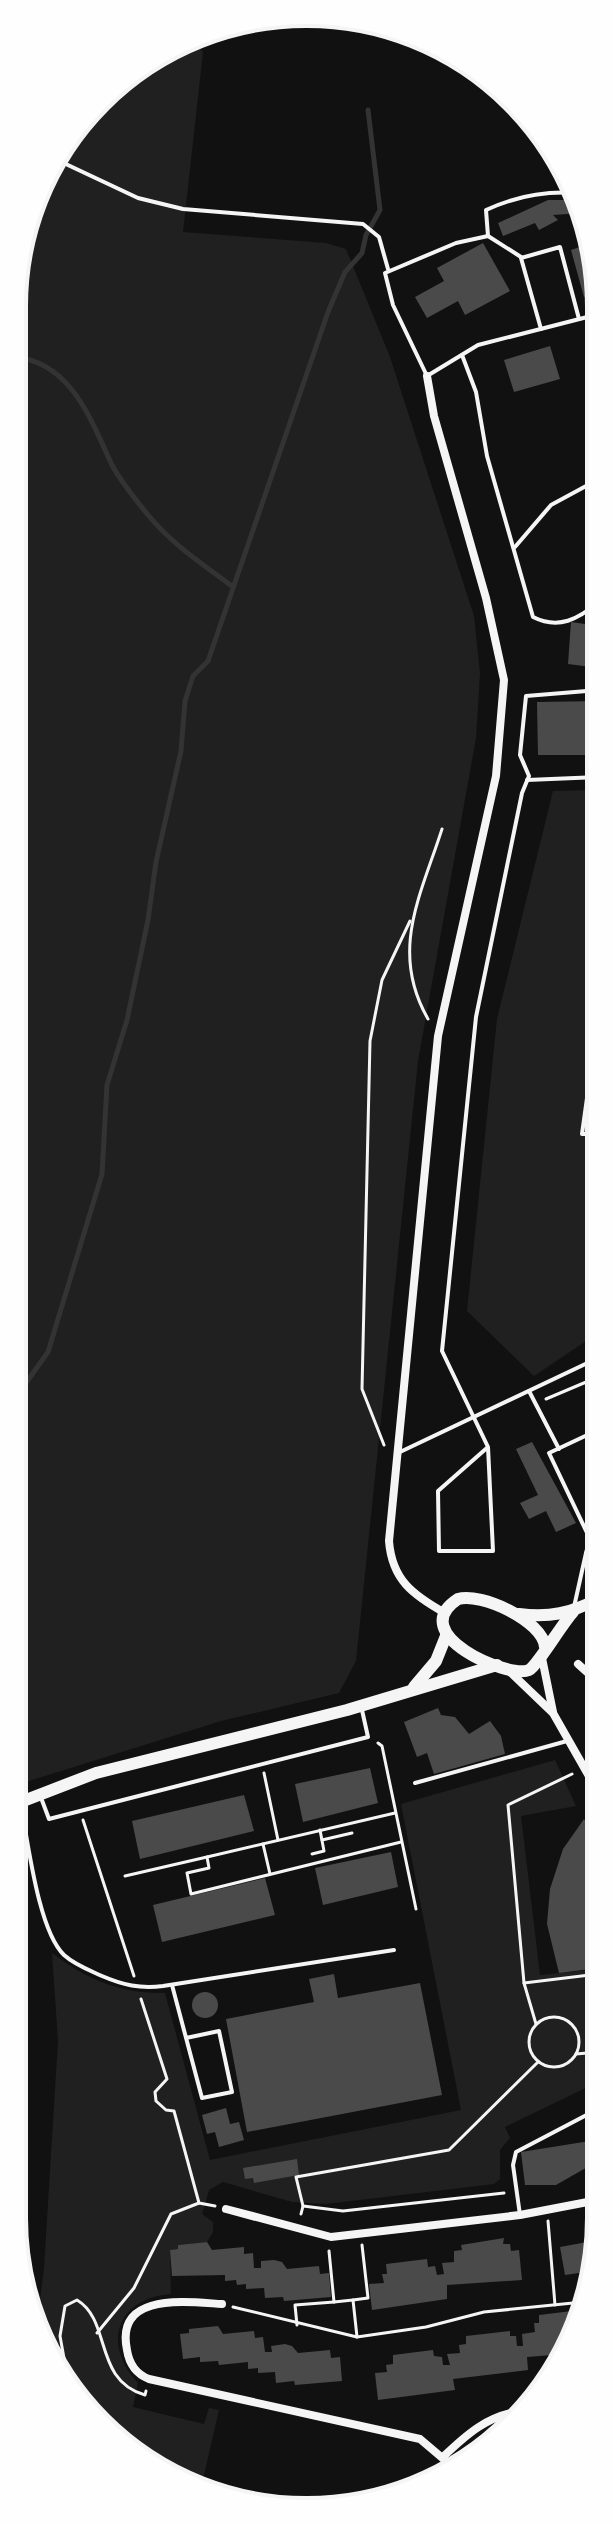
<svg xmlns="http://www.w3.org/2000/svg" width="613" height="2524" viewBox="0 0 613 2524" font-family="Inter,sans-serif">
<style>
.green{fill:#202020}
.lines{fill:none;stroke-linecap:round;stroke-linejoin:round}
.stream{stroke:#333;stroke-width:5}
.building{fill:#4a4a4a}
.path{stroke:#f5f5f5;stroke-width:3}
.service{stroke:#f5f5f5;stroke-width:4}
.minor{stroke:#f5f5f5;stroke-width:8}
.secondary{stroke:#f5f5f5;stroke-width:12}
.rim{fill:none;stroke:#f5f5f5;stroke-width:4}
</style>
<rect width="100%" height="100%" fill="#111"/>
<g class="green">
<polygon points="194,40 203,52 183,232 326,243 346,249 390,357 474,616 480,673 476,738 418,1061 356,1661 339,1693 221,1721 13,1786 15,268 52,159 128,73"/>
<polygon points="599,790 598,1333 534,1376 467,1311 497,1019 553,791"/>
<path d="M555 1760 576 1806 521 1816 540 1975 598 1969V2082L505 2127 510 2138 500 2150V2179L494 2184 326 2204 292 2202 223 2182 209 2190 202 2214 213 2222V2232L207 2242 178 2245V2249L170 2250 171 2294C117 2298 101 2344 138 2383L133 2407 204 2424 209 2408 219 2410 201 2488 177 2482 85 2412 36 2332 44 2268 58 2041 52 1953C86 1979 121 1994 165 1993L210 2160 461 2110 401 1804Z"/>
</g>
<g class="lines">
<g class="stream">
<path d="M14 357C72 362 91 421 112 465 121 482 136 500 148 515 172 544 202 564 232 586"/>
<polyline points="13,1401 48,1352 102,1174 107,1085 127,1020 148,920 156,862 181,751 185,701 193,676 208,661 328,312 345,272 362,253 366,235 380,210 368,110"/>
</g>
</g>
<g class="building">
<polygon points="548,200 578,200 582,213 553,215 558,220 539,230 535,223 503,236 498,223"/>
<polygon points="483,243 510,291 465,315 458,301 427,318 415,297 444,281 437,268"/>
<polygon points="583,246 588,263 596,261 599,269 599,293 584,297 571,250"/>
<polygon points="550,346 560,379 514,392 504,360"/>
<polygon points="571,622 599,626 599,668 568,664"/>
<polygon points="599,701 599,755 538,755 537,702"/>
<polygon points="532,1442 576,1523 556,1532 546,1511 529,1519 520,1503 538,1495 516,1449"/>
<polygon points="438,1708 441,1715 455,1717 469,1734 490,1721 501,1736 505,1754 434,1774 427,1753 417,1757 404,1722"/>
<polygon points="370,1768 378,1803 303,1822 295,1784"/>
<polygon points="244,1795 254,1831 140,1859 132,1821"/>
<polygon points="584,1819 598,1844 598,1874 590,1927 598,1968 559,1973 547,1924 550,1889 563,1849"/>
<polygon points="391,1852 398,1887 323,1905 315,1868"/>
<polygon points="265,1878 275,1915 162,1942 153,1905"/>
<polygon points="334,1974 338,1998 420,1983 442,2095 247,2132 226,2019 314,2002 309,1979"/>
<circle cx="205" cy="2005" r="13"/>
<polygon points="226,2108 230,2124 239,2122 244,2140 219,2147 215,2132 207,2134 202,2115"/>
<polygon points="598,2115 598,2161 556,2185 525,2185 521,2152 596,2140 593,2118"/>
<polygon points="297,2159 299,2175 254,2183 253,2178 245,2179 243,2168"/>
<polygon points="504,2238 503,2244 510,2244 511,2251 519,2250 522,2280 447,2285 447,2299 372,2310 369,2284 384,2283 382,2274 387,2274 386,2264 427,2259 428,2267 435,2266 437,2275 444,2274 442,2263 454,2262 454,2251 462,2250 461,2245"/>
<polygon points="598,2240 593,2271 565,2275 560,2247"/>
<polygon points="207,2242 212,2250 244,2247 244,2254 253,2253 254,2268 261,2268 261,2261 274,2260 282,2262 287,2269 319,2266 320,2274 329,2273 331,2297 284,2301 283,2297 265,2298 264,2288 246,2289 246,2284 237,2285 236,2280 225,2281 225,2275 172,2276 170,2250 178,2249 178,2245"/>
<polygon points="580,2310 565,2354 527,2357 528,2370 453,2379 455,2390 378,2400 375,2373 387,2372 386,2365 393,2364 393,2355 433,2350 434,2356 442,2357 443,2365 450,2365 447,2354 460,2353 459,2345 466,2344 466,2336 510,2331 510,2336 516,2336 517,2346 523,2346 522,2334 535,2332 534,2323 539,2323 539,2315"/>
<polygon points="218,2326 223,2334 254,2331 255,2338 263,2337 265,2352 272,2352 271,2346 285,2344 292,2346 298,2353 330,2350 331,2358 340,2357 342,2381 295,2385 294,2381 276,2383 275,2372 258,2373 258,2368 248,2369 248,2362 219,2365 218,2361 200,2362 200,2357 183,2359 180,2334 189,2333 189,2329"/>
</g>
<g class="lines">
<g class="path">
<path d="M428 1019C389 951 421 895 442 829"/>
<polyline points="546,1399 598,1377"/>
<polyline points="384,1445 362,1389 370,1041 382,980 410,921"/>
<polyline points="378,1743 382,1746 416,1909"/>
<polyline points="264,1773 278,1840"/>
<polyline points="395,1813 207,1857 209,1868 187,1873 191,1894 401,1842"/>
<polyline points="83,1820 134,1976"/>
<polyline points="322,1840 352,1833"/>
<polyline points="263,1844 270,1874"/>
<polyline points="312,1854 324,1851 320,1830"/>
<polyline points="125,1876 207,1857"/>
<polyline points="524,1983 598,1974"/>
<polyline points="141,1999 167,2079 155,2092 156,2101 166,2110 174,2111 199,2203 215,2206"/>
<circle cx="554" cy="2042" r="25"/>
<polyline points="536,2024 524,1983 508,1805 572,1774"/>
<polyline points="576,2054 598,2052"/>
<polyline points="303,2206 343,2211 504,2193"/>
<polyline points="301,2214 303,2206 296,2177 449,2150 538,2062"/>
<polyline points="548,2221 555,2305"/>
<polyline points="329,2251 334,2302 353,2300 357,2337"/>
<polyline points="588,2286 589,2284"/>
<polyline points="353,2300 368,2298 362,2245"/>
<polyline points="233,2307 357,2337 426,2327 484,2312 583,2302"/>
<polyline points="297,2325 295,2305 334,2302"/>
<polyline points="97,2333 134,2288 171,2214 199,2203"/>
<path d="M69 2386 60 2336 65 2306 77 2300C112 2321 93 2380 145 2395L146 2391"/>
</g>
<g class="service">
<polyline points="53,158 138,198 183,209 363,224 379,237 388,269"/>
<polyline points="488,236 456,243 385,273 393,305 427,376 478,345 599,314"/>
<path d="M521 257 488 236 486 210C514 197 545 191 576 193"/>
<polyline points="541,329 521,258 560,247 579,319"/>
<path d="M462 355 476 392 487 456 533 617C559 630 578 619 599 602"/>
<polyline points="515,547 551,505 599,479"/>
<polyline points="527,780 599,777"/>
<polyline points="598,1134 582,1134 598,1019"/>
<polyline points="529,1391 559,1449"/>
<polyline points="488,1447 493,1551 439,1551 438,1491 488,1447 442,1351 476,1017 522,793 529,776 520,755 526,696 599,690"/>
<polyline points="400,1452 598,1358"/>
<polyline points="589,1537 549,1453 598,1430"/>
<polyline points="586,1553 598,1508"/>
<polyline points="574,1607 586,1553 598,1547"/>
<polyline points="415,1783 567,1741"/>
<polyline points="40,1795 49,1819 368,1737 362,1710"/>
<path d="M21 1806C28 1841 38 1930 64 1955 75 1965 89 1970 102 1976 123 1985 140 1989 163 1986L394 1950"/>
<polyline points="172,1985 202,2098 232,2092 219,2031 186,2038"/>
<polyline points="520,2215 513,2165 516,2152 598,2109"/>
</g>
<g class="minor">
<path d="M427 376 434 416 486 598 504 680 496 776 438 1036 389 1541C392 1580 413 1595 445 1613"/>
<polyline points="542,1658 553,1712"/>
<polyline points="578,1664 598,1682"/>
<polyline points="510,1672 553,1713 598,1792"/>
<polyline points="585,1768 598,1758"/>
<polyline points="226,2209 331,2237 520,2215 598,2200"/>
<path d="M222 2304C186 2302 115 2292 127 2350 129 2363 136 2374 149 2379L420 2439 453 2467"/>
<path d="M443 2457C467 2434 487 2416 521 2411"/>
</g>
<g class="secondary">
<path d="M519 1614C550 1618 571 1613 598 1599"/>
<path d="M545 1647C543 1621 481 1592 458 1599 404 1634 508 1679 529 1670 537 1666 562 1624 573 1612"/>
<polyline points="414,1687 436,1661 446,1636"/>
<polyline points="13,1805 96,1773 347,1710 497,1665"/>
</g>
</g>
<path d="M0 0H613V2524H0ZM306 26H307A280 280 0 0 1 587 306V2218A280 280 0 0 1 307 2498H306A280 280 0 0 1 26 2218V306A280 280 0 0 1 306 26Z" fill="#fefefe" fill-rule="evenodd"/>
<path class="rim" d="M306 26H307A280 280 0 0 1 587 306V2218A280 280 0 0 1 307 2498H306A280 280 0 0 1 26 2218V306A280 280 0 0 1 306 26Z"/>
</svg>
